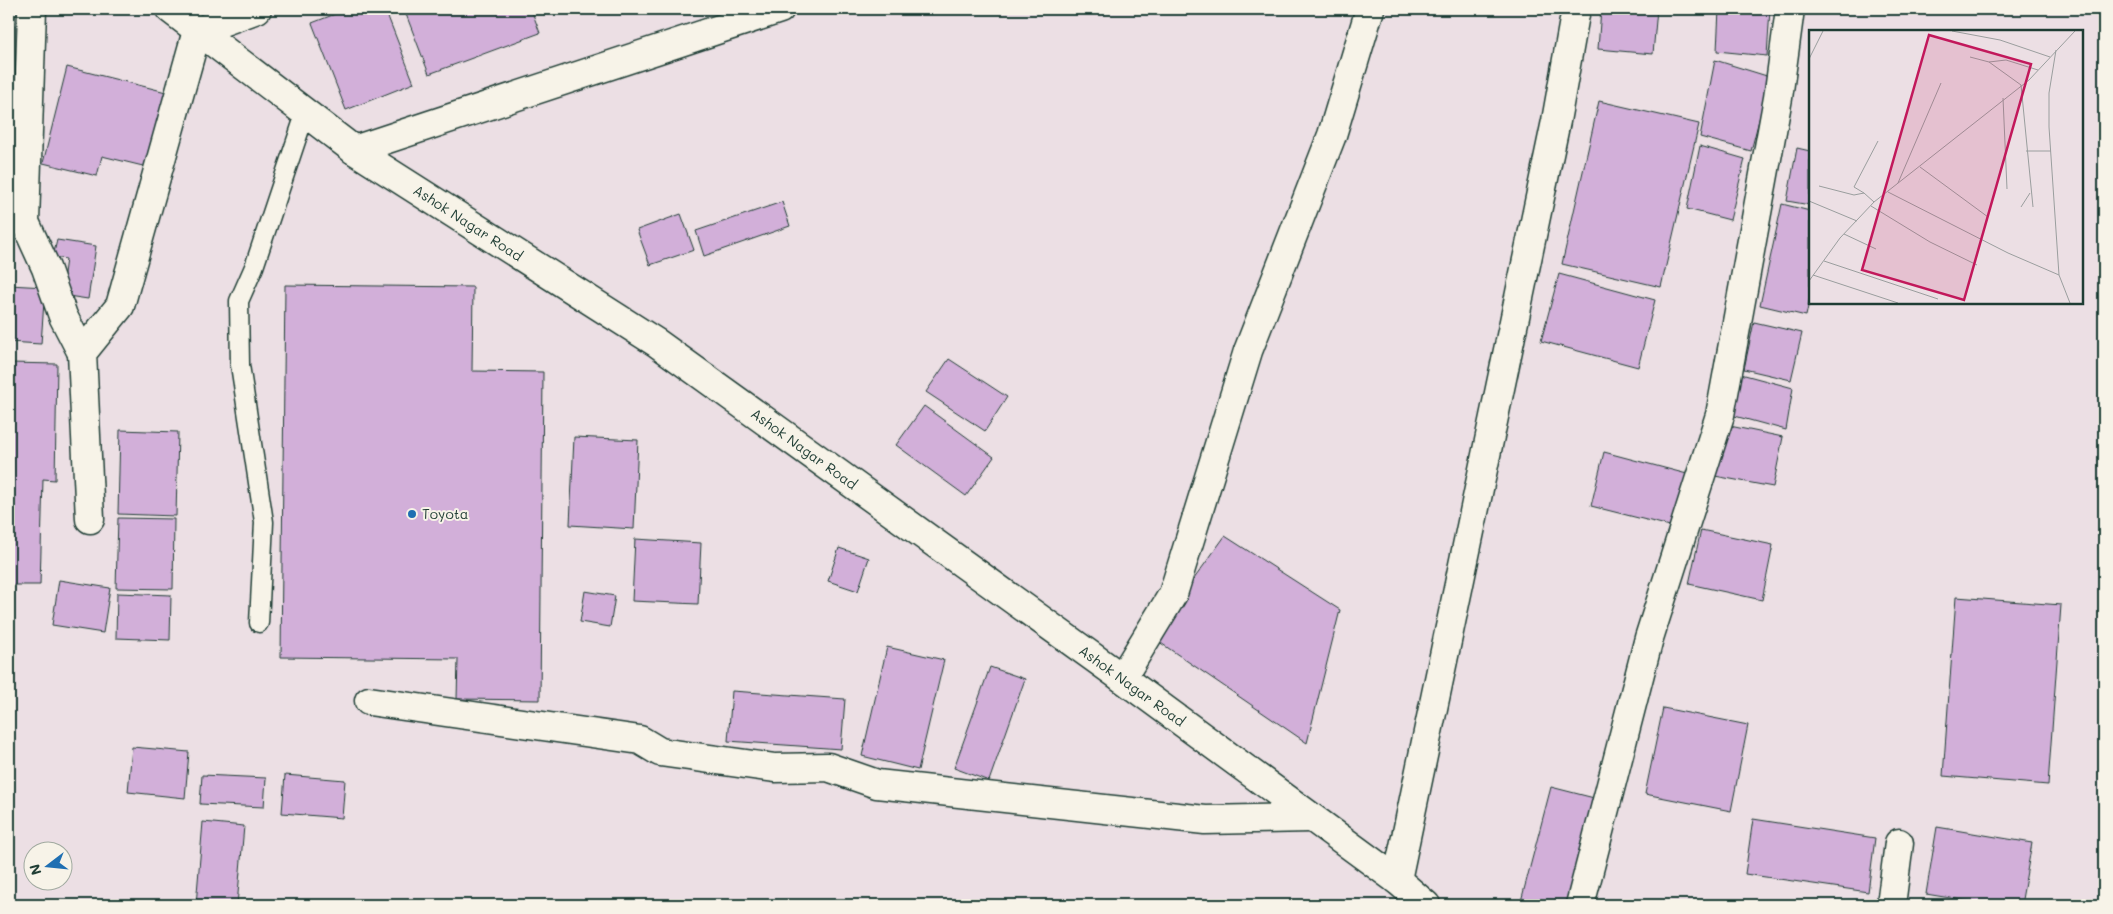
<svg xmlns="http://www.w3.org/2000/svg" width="2113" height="914" viewBox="0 0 2113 914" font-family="Mali,sans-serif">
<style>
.building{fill:#d2afd9;stroke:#1f3d34}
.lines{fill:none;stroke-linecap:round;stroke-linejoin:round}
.service-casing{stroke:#1f3d34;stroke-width:21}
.minor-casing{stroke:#1f3d34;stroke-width:31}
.tertiary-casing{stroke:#1f3d34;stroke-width:31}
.service{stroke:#f7f3e8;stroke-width:18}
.minor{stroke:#f7f3e8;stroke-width:28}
.tertiary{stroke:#f7f3e8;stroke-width:28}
.poi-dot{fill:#1f6fb2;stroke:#f7f3e8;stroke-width:2}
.labels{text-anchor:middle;stroke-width:4;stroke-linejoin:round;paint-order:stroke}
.street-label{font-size:14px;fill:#1f3d34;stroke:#f7f3e8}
.poi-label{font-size:14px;fill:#1f3d34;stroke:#f7f3e8;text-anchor:start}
.inset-road{fill:none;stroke:#9a9e9e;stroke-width:1}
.view{fill:#c2185b;fill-opacity:0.15;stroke:#c2185b;stroke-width:2.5}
.inset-edge{fill:none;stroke:#1f3d34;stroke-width:2.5}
</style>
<rect width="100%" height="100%" fill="#ecdfe4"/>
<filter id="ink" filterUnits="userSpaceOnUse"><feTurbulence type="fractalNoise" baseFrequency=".02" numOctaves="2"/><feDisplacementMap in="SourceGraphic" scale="10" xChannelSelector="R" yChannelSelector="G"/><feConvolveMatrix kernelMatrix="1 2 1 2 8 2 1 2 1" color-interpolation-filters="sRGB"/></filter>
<g filter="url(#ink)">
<g class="building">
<polygon points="348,9 385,9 414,83 346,110 312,23"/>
<polygon points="404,9 531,9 540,33 429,74"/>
<polygon points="551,9 568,9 553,14"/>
<polygon points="1601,9 1657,9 1653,54 1598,49"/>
<polygon points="1719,9 1770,9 1767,56 1717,51"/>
<polygon points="1715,60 1770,77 1751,151 1700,137"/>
<polygon points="67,67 166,92 147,167 102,156 97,176 43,163"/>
<polygon points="1599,101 1699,124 1661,287 1562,264"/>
<polygon points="1700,146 1745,159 1730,220 1687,209"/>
<polygon points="1797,148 1810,151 1810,205 1787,201"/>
<polygon points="782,202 790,226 704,256 696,231"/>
<polygon points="1782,204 1810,211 1810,297 1806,316 1760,305"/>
<polygon points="681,214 694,250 650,265 637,230"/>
<polygon points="57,240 96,246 88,299 61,295 66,259 53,257"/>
<polygon points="1559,274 1655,300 1638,367 1541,341"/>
<polygon points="9,285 45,287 41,344 9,342"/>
<polygon points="285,285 473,287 472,371 543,372 540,700 457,699 458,659 281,657"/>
<polygon points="1754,322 1802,333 1791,380 1744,369"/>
<polygon points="949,359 1007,397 985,431 926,392"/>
<polygon points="9,363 57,364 55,480 43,479 40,585 9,585"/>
<polygon points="1741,374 1793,388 1786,430 1731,415"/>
<polygon points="924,406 994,457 966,496 896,445"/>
<polygon points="1725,425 1783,437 1773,487 1715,476"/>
<polygon points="120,430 178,432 176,516 118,514"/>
<polygon points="574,437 638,440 634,529 570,525"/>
<polygon points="1604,452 1687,474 1674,527 1591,506"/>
<polygon points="118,518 174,519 173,589 116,588"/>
<polygon points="1701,530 1773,545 1762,600 1689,584"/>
<polygon points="1225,536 1340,610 1307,743 1152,637"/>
<polygon points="635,539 701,543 698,604 632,601"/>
<polygon points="839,548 869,558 858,591 828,581"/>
<polygon points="59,580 110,588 103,633 52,625"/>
<polygon points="585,591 615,596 610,627 580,622"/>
<polygon points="117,593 171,595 170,640 116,638"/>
<polygon points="1956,597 2061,605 2048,785 1943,776"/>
<polygon points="887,647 944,660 918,770 862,756"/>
<polygon points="990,667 1025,679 989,781 954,768"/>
<polygon points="732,691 845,699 841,749 728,741"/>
<polygon points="1663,708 1748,725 1731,811 1645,794"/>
<polygon points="132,747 189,752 185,798 128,792"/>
<polygon points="202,775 266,778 264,807 200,804"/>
<polygon points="285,775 345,780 342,818 282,813"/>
<polygon points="1551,787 1598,799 1570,905 1520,905"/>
<polygon points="1753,819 1875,838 1868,892 1745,874"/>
<polygon points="203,822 244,826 237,905 196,905"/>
<polygon points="1937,827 2032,843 2021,905 1992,905 1926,894"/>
</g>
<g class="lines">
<g class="service-casing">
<polyline id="service" points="259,623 264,522 240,365 239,301 254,267 306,111"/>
</g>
<g class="minor-casing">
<g id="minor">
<polyline points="32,9 25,222 46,268 63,316 82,353"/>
<polyline points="354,150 780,9"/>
<polyline points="90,519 82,353 120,306 197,31 257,9"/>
<polyline points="1122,678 1173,594 1248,351 1332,135 1370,9"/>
<polyline points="369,701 640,740 660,752 775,768 828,767 877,784 1205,820 1310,818"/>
<polyline points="1580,905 1649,638 1720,415 1778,98 1790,9"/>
<polyline points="1891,905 1899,843"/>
</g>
</g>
<g class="tertiary-casing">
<g id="tertiary">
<polyline points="170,9 354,150 657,343 1122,678 1397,880 1426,905"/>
<polyline points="1397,880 1556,121 1576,9"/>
</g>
</g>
<use href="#service" class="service"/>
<use href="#minor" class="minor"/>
<use href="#tertiary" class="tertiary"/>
</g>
</g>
<circle class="poi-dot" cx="412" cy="514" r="5"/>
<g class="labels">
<g class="street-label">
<text transform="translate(468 223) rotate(33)" y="5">Ashok Nagar Road</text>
<text transform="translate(804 449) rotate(36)" y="5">Ashok Nagar Road</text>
<text transform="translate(1132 686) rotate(36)" y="5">Ashok Nagar Road</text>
</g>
<g class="poi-label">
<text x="422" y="519">Toyota</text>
</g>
</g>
<g transform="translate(1809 30)">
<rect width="274" height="274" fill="#ecdfe4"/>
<path class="inset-road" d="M143 1 191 10 241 27M247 20 240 63V97L250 245 261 273M161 27 180 32 212 55 224 177M0 29 14 1M180 32 197 30 229 40M194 68 198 159M217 121H242M111 137 179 187M89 153 132 53M10 156 45 165 55 163 65 172M79 162 199 223 250 245M55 163 45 157 69 111M0 171 48 191M62 176 121 212 168 235M212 177 221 163M35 204 67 219M15 231 129 269M4 245 89 273M0 251 31 208 65 172 220 50 266 1"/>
<path class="view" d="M120 5 222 34 155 270 53 240Z"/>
<rect width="274" height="274" class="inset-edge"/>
</g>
<rect width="2113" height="914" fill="none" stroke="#f7f3e8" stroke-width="30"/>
<rect x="15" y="15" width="2083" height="884" fill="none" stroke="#1f3d34" stroke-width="2" filter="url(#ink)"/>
<g transform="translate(48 866) rotate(254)"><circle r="24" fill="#f7f3e8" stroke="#a1aaa0"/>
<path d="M0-4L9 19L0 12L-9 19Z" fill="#1f6fb2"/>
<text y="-8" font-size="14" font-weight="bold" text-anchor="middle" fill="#1f3d34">N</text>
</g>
</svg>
